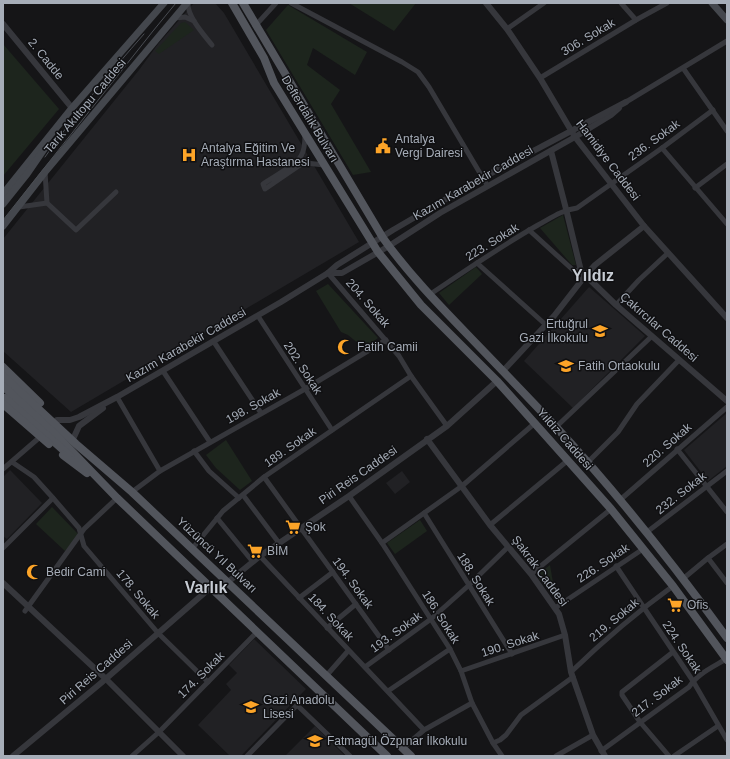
<svg xmlns="http://www.w3.org/2000/svg" width="730" height="759" viewBox="0 0 730 759" font-family="Helvetica,sans-serif">
<style>
.built{fill:#212124}
.green{fill:#1d251d}
.lines{fill:none;stroke-linecap:round;stroke-linejoin:round}
.minor{stroke:#36373c;stroke-width:5}
.tertiary{stroke:#36373c;stroke-width:6}
.secondary{stroke:#44474d;stroke-width:7}
.primary{stroke:#52555c;stroke-width:8}
.tram{stroke:#494c52;stroke-width:1}
.labels{text-anchor:middle;stroke-width:3;stroke-linejoin:round;paint-order:stroke}
.street-label{font-size:12px;fill:#a6adb8;stroke:#101012}
.poi-label{font-size:12px;fill:#a6adb8;stroke:#101012;text-anchor:start}
.district-label{font-size:16px;font-weight:bold;fill:#c7ccd4;stroke:#101012}
</style>
<rect width="100%" height="100%" fill="#151517"/>
<g class="built">
<polygon points="194,3 215,3 224,13 359,242 71,412 3,351 3,239 139,70 158,44"/>
<polygon points="589,287 645,336 573,408 524,361"/>
<polygon points="727,413 727,466 708,481 684,450"/>
<polygon points="10,470 42,503 7,539 3,536 3,477"/>
<polygon points="402,471 410,482 395,494 386,483"/>
<polygon points="254,639 306,689 241,756 230,756 198,725 231,690 226,684 237,673 229,665"/>
<polygon points="315,726 344,755 285,756"/>
</g>
<g class="green">
<polygon points="349,3 416,3 394,31"/>
<polygon points="288,5 367,52 355,75 313,48 307,65 340,90 331,104 371,172 353,175 266,30"/>
<polygon points="185,22 194,30 159,54 155,51 181,23"/>
<polygon points="3,44 59,109 3,176"/>
<polygon points="563,215 576,265 572,265 540,228"/>
<polygon points="476,267 482,274 449,305 439,293"/>
<polygon points="328,284 378,338 364,348 348,335 341,332 316,291"/>
<polygon points="226,440 252,481 240,490 216,468 206,455"/>
<polygon points="52,507 79,535 65,551 36,524"/>
<polygon points="420,520 427,531 395,554 387,543"/>
<polygon points="550,565 556,600 539,579 538,574"/>
</g>
<g class="lines">
<g class="minor">
<path d="M188 3C187 16 204 35 212 45"/>
<polyline points="291,3 402,62 418,72 429,87 487,185"/>
<polyline points="621,3 636,20"/>
<polyline points="175,18 185,17 194,21"/>
<polyline points="255,26 276,3"/>
<polyline points="507,29 544,3"/>
<polyline points="683,68 727,131"/>
<polyline points="540,78 636,20 667,3"/>
<polyline points="626,102 727,41"/>
<path d="M305 134C305 141 305 150 301 156 296 165 273 177 263 184L265 189 300 165 306 163 324 165"/>
<polyline points="662,148 727,224"/>
<polyline points="45,172 47,203"/>
<polyline points="695,188 727,164"/>
<polyline points="19,207 47,203 76,230 116,192"/>
<polyline points="529,230 573,270 581,271"/>
<polyline points="477,263 546,325"/>
<polyline points="328,273 399,356 411,376 447,426"/>
<path d="M429 295C465 271 501 246 538 225 551 218 562 210 577 208L662 148 713 110"/>
<polyline points="616,305 639,280 668,253"/>
<polyline points="258,316 332,430"/>
<polyline points="214,342 261,413"/>
<polyline points="163,371 210,442"/>
<polyline points="117,397 160,471"/>
<polyline points="556,427 652,336"/>
<polyline points="677,449 727,512"/>
<polyline points="194,451 209,471 239,498"/>
<polyline points="12,462 34,477 53,498 79,528 84,546 158,633 208,682"/>
<polyline points="588,462 618,432 637,404 679,360"/>
<polyline points="3,469 40,437"/>
<polyline points="264,477 389,650"/>
<polyline points="132,492 160,471 305,389 386,340"/>
<polyline points="243,495 279,543"/>
<polyline points="349,496 382,543 450,649 461,671 472,703 493,743 502,756"/>
<polyline points="620,500 727,407"/>
<polyline points="424,513 512,654"/>
<polyline points="217,518 253,562"/>
<polyline points="490,525 567,461"/>
<polyline points="647,532 727,471"/>
<polyline points="382,543 462,486 535,423"/>
<polyline points="3,548 53,498"/>
<polyline points="192,549 223,511 264,477 411,376"/>
<polyline points="260,556 424,730"/>
<polyline points="708,558 727,583"/>
<polyline points="616,566 693,681 727,740"/>
<polyline points="531,574 611,509"/>
<polyline points="684,578 708,558 727,544"/>
<polyline points="299,598 333,572"/>
<polyline points="555,608 643,549"/>
<polyline points="25,611 84,529 117,498"/>
<polyline points="327,628 356,604"/>
<polyline points="365,667 431,619 468,586 508,547"/>
<polyline points="461,671 565,635"/>
<path d="M571 672C603 641 637 612 673 586"/>
<polyline points="327,675 348,651"/>
<polyline points="388,691 450,649"/>
<polyline points="297,705 350,756"/>
<polyline points="493,743 500,740 506,735 521,715 573,677"/>
<polyline points="403,748 424,730 472,703"/>
<path d="M601 751 689 687C697 674 713 667 726 659"/>
<polyline points="132,756 159,732 257,632"/>
<polyline points="247,756 302,700"/>
<polyline points="556,756 593,735"/>
<polyline points="669,756 640,722 622,695 622,692 673,652"/>
<polyline points="674,756 718,726"/>
</g>
<g class="tertiary">
<polyline points="486,3 507,29 540,78 575,137 644,226 727,318"/>
<polyline points="3,24 72,108"/>
<polyline points="551,151 566,209 581,271 616,305 727,401"/>
<polyline points="328,273 342,273 389,246 440,213 575,137 611,115 619,108"/>
<polyline points="503,371 554,316 585,276 595,265 644,226"/>
<polyline points="57,420 70,420 79,417 117,397 281,302 328,273 337,265 393,230 482,178 626,102"/>
<polyline points="74,437 79,426 103,408"/>
<polyline points="427,439 490,525 531,574 559,614 565,635 571,672 593,735 605,756"/>
<polyline points="228,582 260,556 349,496 447,426 497,381"/>
<polyline points="3,583 106,679 183,756"/>
<polyline points="13,756 101,683 210,588"/>
</g>
<g class="secondary">
<polyline points="712,3 727,20"/>
<polyline points="3,194 72,108 164,3"/>
<polyline points="3,204 27,174 47,145"/>
<polyline points="3,226 45,172 187,3"/>
</g>
<g class="primary">
<polyline points="232,3 264,58 274,83 378,252 421,305 497,381 611,509 673,586 727,660"/>
<path d="M243 3 383 238C408 273 438 304 468 335 498 366 527 396 556 427 618 494 674 565 727 638"/>
<polyline points="3,367 40,403"/>
<polyline points="3,376 76,444 132,492 411,756"/>
<polyline points="3,386 60,439 117,498 387,756"/>
<polyline points="5,398 70,456"/>
<polyline points="3,404 49,444"/>
<polyline points="63,455 87,473"/>
</g>
<g class="tram">
<path d="M45 157C75 114 109 74 144 34"/>
<polyline points="3,220 130,60 153,31 176,3"/>
</g>
</g>
<defs>
<g id="civic-bare" transform="scale(1.2)"><path d="M-.6-6.5H3V-4.5H.6V-3L4-1V1h2V6H-6V1h2V-1L-.6-3ZM-1.2 2.5V6h2.4V2.5Z" fill="#fca428" stroke="#101012" stroke-width="2.5" paint-order="stroke"/></g>
<g id="hospital-bare" transform="scale(1.2)"><path d="M-5-5h3v3.5h4V-5h3V5h-3V1.5h-4V5h-3Z" fill="#fca428" stroke="#101012" stroke-width="2.5" paint-order="stroke"/></g>
<g id="school-bare" transform="scale(1.2)"><path d="M0-5L7-2L0 1L-7-2ZM-4 1L0 2.5L4 1V4Q0 6-4 4Z" fill="#fca428" stroke="#101012" stroke-width="2.5" paint-order="stroke"/></g>
<g id="mosque-bare" transform="scale(1.2)"><path d="M3.5-4.9A6 6 0 1 0 3.5 4.9A5 5 0 1 1 3.5-4.9Z" fill="#fca428" stroke="#101012" stroke-width="2.5" paint-order="stroke"/></g>
<g id="supermarket-bare" transform="scale(1.2)"><path d="M-6-5.5h2.5l.6 2H6L4.5 2H-2.5L-4.4-4H-6ZM-1.5 3.2a1.3 1.3 0 1 0 .1 0ZM3 3.2a1.3 1.3 0 1 0 .1 0Z" fill="#fca428" stroke="#101012" stroke-width="2.5" paint-order="stroke"/></g>
</defs>
<g fill-rule="evenodd">
<use href="#civic-bare" x="383" y="146"/>
<use href="#hospital-bare" x="189" y="155"/>
<use href="#school-bare" x="600" y="331"/>
<use href="#mosque-bare" x="345" y="347"/>
<use href="#school-bare" x="566" y="366"/>
<use href="#supermarket-bare" x="293" y="527"/>
<use href="#supermarket-bare" x="255" y="551"/>
<use href="#mosque-bare" x="34" y="572"/>
<use href="#supermarket-bare" x="675" y="605"/>
<use href="#school-bare" x="251" y="707"/>
<use href="#school-bare" x="315" y="741"/>
</g>
<g class="labels">
<g class="street-label">
<text transform="translate(588 37) rotate(-31)" y="4">306. Sokak</text>
<text transform="translate(46 59) rotate(51)" y="4">2. Cadde</text>
<text transform="translate(85 106) rotate(-50)" y="4">Tarık Akıltopu Caddesi</text>
<text transform="translate(310 119) rotate(59)" y="4">Defterdalık Bulvarı</text>
<text transform="translate(654 140) rotate(-36)" y="4">236. Sokak</text>
<text transform="translate(608 160) rotate(53)" y="4">Hamidiye Caddesi</text>
<text transform="translate(473 183) rotate(-30)" y="4">Kazım Karabekir Caddesi</text>
<text transform="translate(492 242) rotate(-32)" y="4">223. Sokak</text>
<text transform="translate(368 303) rotate(49)" y="4">204. Sokak</text>
<text transform="translate(659 327) rotate(41)" y="4">Çakırcılar Caddesi</text>
<text transform="translate(186 345) rotate(-30)" y="4">Kazım Karabekir Caddesi</text>
<text transform="translate(303 368) rotate(57)" y="4">202. Sokak</text>
<text transform="translate(253 406) rotate(-29)" y="4">198. Sokak</text>
<text transform="translate(565 439) rotate(49)" y="4">Yıldız Caddesi</text>
<text transform="translate(667 445) rotate(-41)" y="4">220. Sokak</text>
<text transform="translate(290 447) rotate(-35)" y="4">189. Sokak</text>
<text transform="translate(358 475) rotate(-35)" y="4">Piri Reis Caddesi</text>
<text transform="translate(681 493) rotate(-38)" y="4">232. Sokak</text>
<text transform="translate(217 555) rotate(43)" y="4">Yüzüncü Yıl Bulvarı</text>
<text transform="translate(603 563) rotate(-34)" y="4">226. Sokak</text>
<text transform="translate(540 571) rotate(53)" y="4">Şakrak Caddesi</text>
<text transform="translate(476 579) rotate(58)" y="4">188. Sokak</text>
<text transform="translate(353 583) rotate(54)" y="4">194. Sokak</text>
<text transform="translate(138 594) rotate(50)" y="4">178. Sokak</text>
<text transform="translate(331 617) rotate(47)" y="4">184. Sokak</text>
<text transform="translate(441 617) rotate(58)" y="4">186. Sokak</text>
<text transform="translate(614 620) rotate(-40)" y="4">219. Sokak</text>
<text transform="translate(396 632) rotate(-36)" y="4">193. Sokak</text>
<text transform="translate(510 644) rotate(-18)" y="4">190. Sokak</text>
<text transform="translate(682 647) rotate(56)" y="4">224. Sokak</text>
<text transform="translate(96 672) rotate(-41)" y="4">Piri Reis Caddesi</text>
<text transform="translate(201 675) rotate(-45)" y="4">174. Sokak</text>
<text transform="translate(657 696) rotate(-37)" y="4">217. Sokak</text>
</g>
<g class="poi-label">
<text x="395" y="143">Antalya<tspan x="395" dy="14">Vergi Dairesi</tspan></text>
<text x="201" y="152">Antalya Eğitim Ve<tspan x="201" dy="14">Araştırma Hastanesi</tspan></text>
<text x="588" y="328" text-anchor="end">Ertuğrul<tspan x="588" dy="14">Gazi İlkokulu</tspan></text>
<text x="357" y="351">Fatih Camii</text>
<text x="578" y="370">Fatih Ortaokulu</text>
<text x="305" y="531">Şok</text>
<text x="267" y="555">BİM</text>
<text x="46" y="576">Bedir Cami</text>
<text x="687" y="609">Ofis</text>
<text x="263" y="704">Gazi Anadolu<tspan x="263" dy="14">Lisesi</tspan></text>
<text x="327" y="745">Fatmagül Özpınar İlkokulu</text>
</g>
<g class="district-label">
<text x="593" y="281">Yıldız</text>
<text x="206" y="593">Varlık</text>
</g>
</g>
<rect width="730" height="759" fill="none" stroke="#a6adb8" stroke-width="8"/>
</svg>
